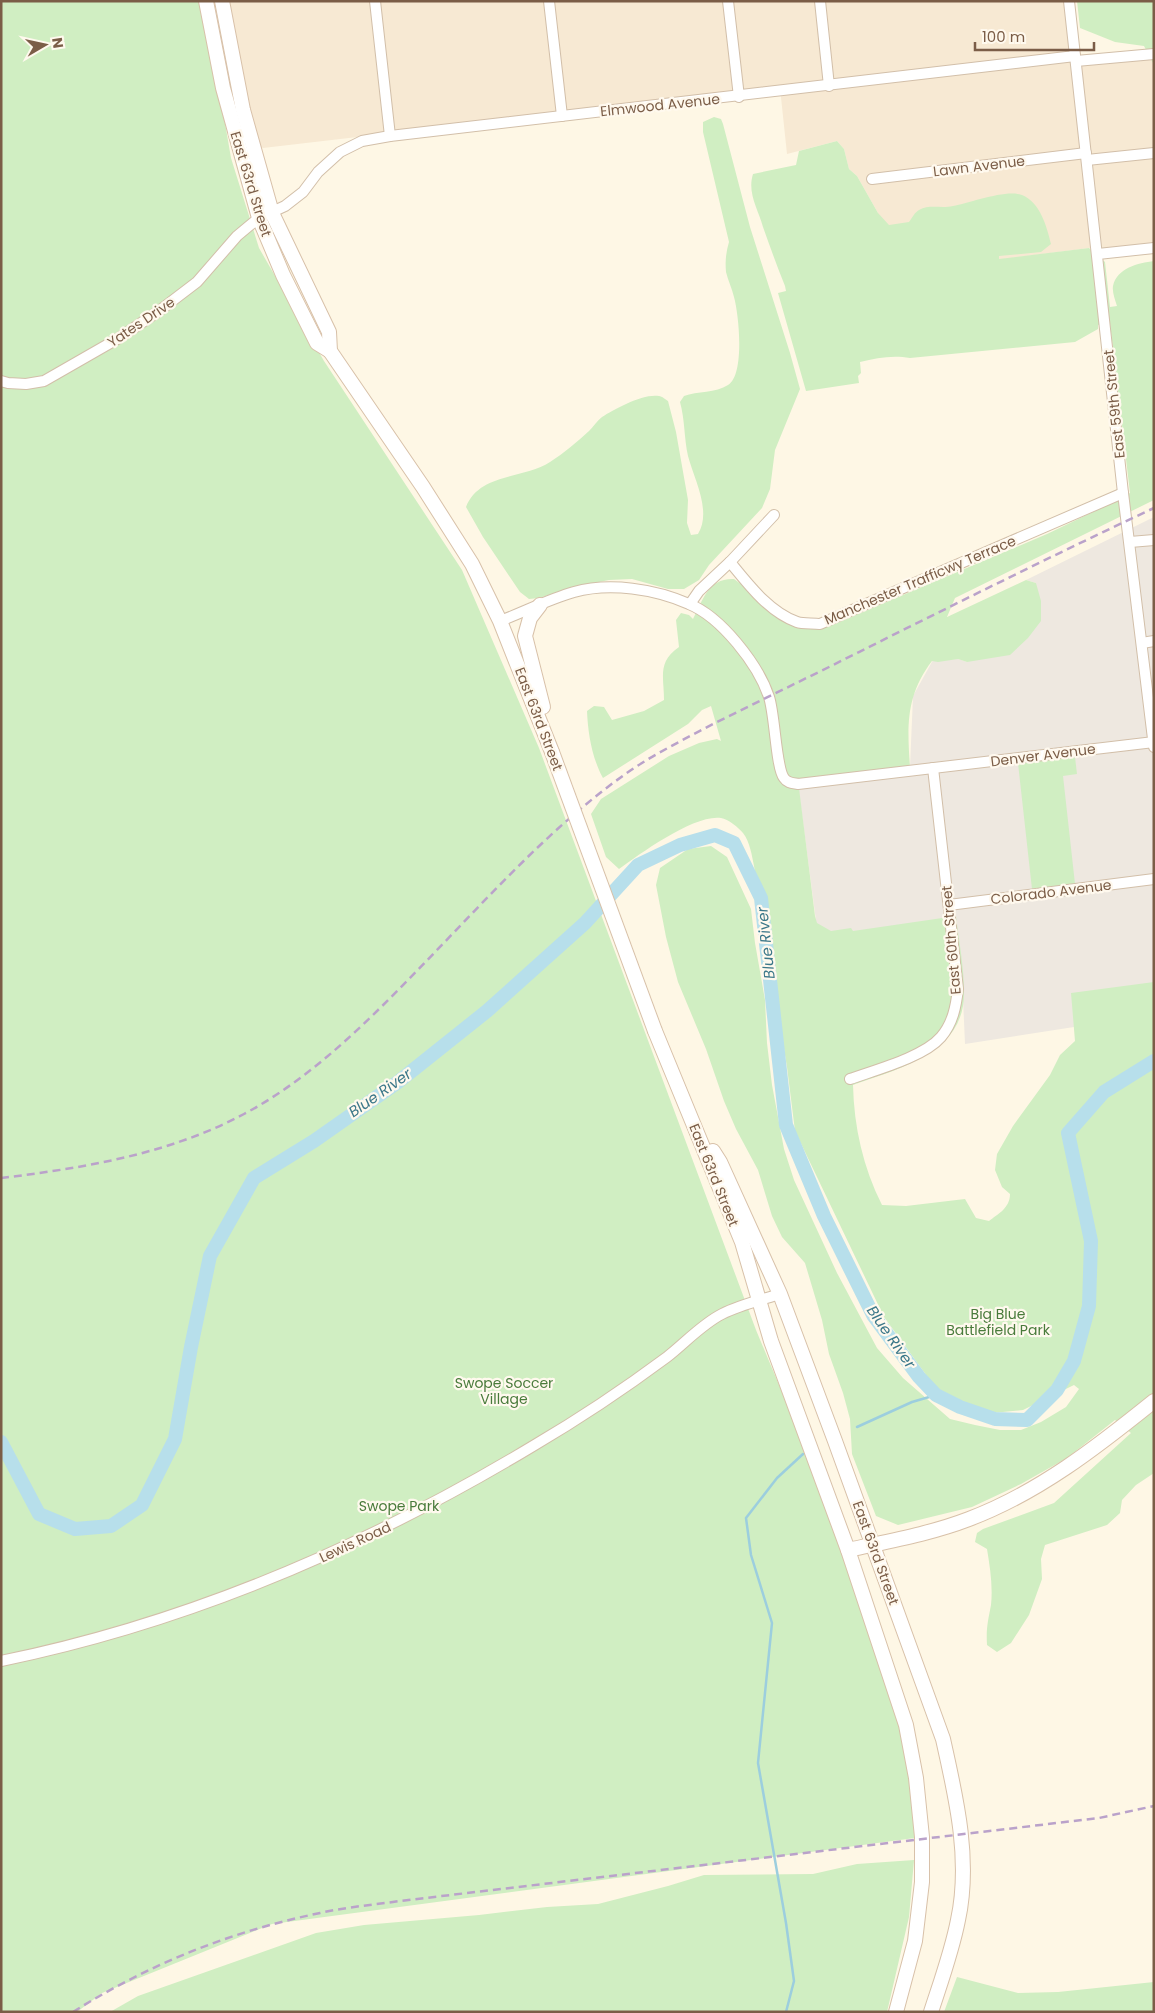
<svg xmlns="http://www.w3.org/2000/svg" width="1155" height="2013" viewBox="0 0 1155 2013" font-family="Poppins,sans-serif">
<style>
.residential{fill:#f7e9d3}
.industrial{fill:#eee8e0}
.green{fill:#d0eec2}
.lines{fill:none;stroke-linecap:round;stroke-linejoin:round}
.stream{stroke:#9ccede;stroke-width:2.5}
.river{stroke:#b7dfeb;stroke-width:14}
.street-casing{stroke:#d2bfa9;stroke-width:12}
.secondary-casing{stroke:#d8c1a9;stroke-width:16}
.street{stroke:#fff;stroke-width:10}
.secondary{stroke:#fff;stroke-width:14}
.rail{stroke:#baa2ca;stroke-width:2.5;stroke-dasharray:8 5;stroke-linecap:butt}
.secondary-bridge-casing{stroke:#d8c1a9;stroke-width:16;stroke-linecap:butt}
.secondary-bridge{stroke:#fff;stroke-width:14}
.labels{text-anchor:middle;stroke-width:4.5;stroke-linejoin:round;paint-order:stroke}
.street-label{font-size:14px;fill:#7b5d47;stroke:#fff9ee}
.park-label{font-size:14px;fill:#497b3b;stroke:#fff9ee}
.water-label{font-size:15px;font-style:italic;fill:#3b7789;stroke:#fff9ee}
</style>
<rect width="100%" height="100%" fill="#fef7e5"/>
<polygon class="residential" points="227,1 1064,1 1071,66 1151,59 1154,65 1154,244 1105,250 1101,247 1089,248 880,275 878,213 857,176 849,169 844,149 837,141 787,154 780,88 263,148 257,145"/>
<polygon class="industrial" points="1154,517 1154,989 1074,1027 965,1044 963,998 818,936 798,784 910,767 913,696 933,660 958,659 967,662 1036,583 1026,580"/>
<g class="green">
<polygon points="1,1 204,1 231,158 259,248 324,361 462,570 539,748 756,1330 848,1550 906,1725 922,1837 272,1924 102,1993 77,2012 1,2012"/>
<polygon points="1077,1 1154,1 1154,65 1144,46 1115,42 1080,28"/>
<path d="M714 117 721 119 723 124 750 227 790 353 800 389 775 450 770 489 762 508 709 565 699 580 684 589H668L632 579 609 580 574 587 539 598 529 599 520 592 483 537 466 507C479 473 524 479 550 462 564 453 577 442 589 431 593 427 597 421 602 417 614 409 644 393 659 396 662 396 666 400 668 401L676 432 688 500 687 523 691 535 698 534C712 511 694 479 688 456 684 438 685 420 680 402L684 396C697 391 716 393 728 385 745 375 739 315 734 297 732 289 728 280 726 272 725 261 726 252 729 242L703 132V122Z"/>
<path d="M837 141 844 149 849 169 857 176 878 213 889 225 909 222C912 218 915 212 919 210 930 204 941 209 953 206 970 203 1006 189 1022 195 1040 202 1047 227 1051 244L1041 252 999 256V259L1089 248 1105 262 1110 307 1117 306C1115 300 1112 292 1113 286 1117 268 1138 263 1154 261V500L955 598 947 617 1026 580 1036 583 1041 601V621L1028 638 1010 655 967 662 958 659 938 662 932 661C906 695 907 725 910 767L798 780 815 916 817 923 831 931 851 928 853 931 956 916C959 941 964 967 964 992 965 1053 900 1068 853 1085 854 1127 863 1167 882 1205L906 1206 965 1199 976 1218 989 1221C998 1214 1010 1208 1010 1194L1002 1187 995 1170 997 1154 1013 1126 1050 1075 1060 1055 1075 1041 1071 993 1154 982V1473L1136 1485 1122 1500 1120 1513 1107 1525 1045 1545 1041 1559 1042 1579 1029 1615 1011 1643 997 1652 987 1645C986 1628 988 1621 991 1605 993 1587 990 1567 987 1549L975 1542 977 1533 983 1529 1054 1503 1131 1433 1115 1420 1067 1458 1021 1484 972 1507 898 1525 876 1516 852 1454 850 1419 843 1393 829 1354 822 1320 805 1263 782 1237 772 1216 758 1170 736 1129 724 1101 706 1049 678 982 666 937 656 885 660 868 688 849 711 846 727 857 751 909 755 943 765 1000 767 1043 772 1085 784 1149 794 1180 837 1273 877 1348 903 1378 950 1419 975 1425 1000 1430H1021L1041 1422 1066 1407 1079 1389 1074 1385 1023 1410 972 1415 945 1401 884 1317 795 1131 787 1067 754 866C752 856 750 842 743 833 739 828 728 819 721 818 695 814 641 853 619 869L606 857 591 814 601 799 669 756 699 743 717 739 721 741 711 706 702 710 688 724 603 778C592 758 588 734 587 711L594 706 604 707 612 720 644 711 664 700C664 677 657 662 679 647L676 620 681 613 689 615 693 619C703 600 708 578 734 579L801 628 814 629 830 626 1047 534 1118 500 1130 493 1110 323 1098 325V329L1075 342 910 358C892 355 877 358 860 362L861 373 858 376 859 383 806 391 778 293 786 291 785 286C777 266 770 247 763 227 758 209 747 193 753 174L796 165 799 151Z"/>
<polygon points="1075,757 1077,774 1063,776 1075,884 1032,889 1018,763"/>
<polygon points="914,1860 909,1917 887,2012 110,2012 138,1996 316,1933 364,1925 479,1915 547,1907 598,1904 668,1886 704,1875 813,1874 857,1864"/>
<polygon points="957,1977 1018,1993 1058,1992 1154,1982 1154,2012 944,2012"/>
</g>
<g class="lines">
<g class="stream">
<polyline points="857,1427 912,1402 936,1395"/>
<polyline points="786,2012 794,1981 786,1923 758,1763 772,1623 751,1555 746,1518 777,1478 803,1454"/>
</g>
<polyline class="river" points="1,1442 39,1514 75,1529 111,1526 142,1505 175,1439 191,1347 210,1256 254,1178 314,1141 398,1082 487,1011 585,923 638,865 680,845 715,835 734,843 761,898 786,1125 824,1216 873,1315 919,1377 936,1395 960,1407 995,1419 1027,1420 1057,1390 1074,1361 1089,1306 1091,1241 1068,1133 1104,1092 1154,1061"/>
<g class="street-casing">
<g id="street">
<polyline points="375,1 390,136"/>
<polyline points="549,1 562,116"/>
<polyline points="728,1 739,97"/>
<polyline points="820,1 829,86"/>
<polyline points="1069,1 1123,493 1154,747"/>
<polyline points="1076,61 1154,54"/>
<polyline points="1087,160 1154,153"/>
<polyline points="872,179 1086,153"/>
<polyline points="1098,254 1154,248"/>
<polyline points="1,381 8,383 26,384 44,381 119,338 159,311 197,282 237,236 249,226 259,218 285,206 303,192 318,172 340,152 362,141 390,136 1075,56"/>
<polyline points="1130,542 1154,540"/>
<polyline points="730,562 774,515"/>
<path d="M690 604 699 591 730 562C748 584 769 612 797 622 803 624 813 623 820 624L1123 493"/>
<path d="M500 621C524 612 549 599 574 592 610 582 655 589 689 604 721 617 758 664 769 697 775 715 776 768 784 778 787 783 793 783 798 784L1154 742"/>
<polyline points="1142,643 1154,641"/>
<polyline points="949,905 1154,879"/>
<path d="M850 1079C875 1070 924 1057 941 1037 953 1023 956 1006 958 989L933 768"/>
<path d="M1 1661C191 1622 367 1546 533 1446 579 1419 624 1389 667 1357 685 1343 702 1324 722 1314 740 1305 761 1300 780 1294"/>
</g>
</g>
<g class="secondary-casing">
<g id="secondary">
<polyline points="206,1 223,88 259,218 283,275 317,343 330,351"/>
<polyline points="222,1 243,110 272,213 329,332 330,351 423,487 472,564 500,621 552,752"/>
<polyline points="540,605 530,618 525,636 543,707"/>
<polyline points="655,1031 742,1242 771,1341 848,1550 906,1725 916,1778 922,1837 922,1882 915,1941 896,2012"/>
<path d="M713 1151 720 1162 780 1294 835 1441 943 1739C956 1797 971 1860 958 1920 952 1951 941 1981 931 2012"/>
<path d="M848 1550C889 1541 930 1534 969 1519 1038 1493 1097 1447 1154 1401"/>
</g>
</g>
<use href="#street" class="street"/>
<use href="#secondary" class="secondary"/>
<g class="rail">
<path d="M1 1178C84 1168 169 1154 244 1114 306 1081 358 1031 407 981 476 911 544 832 624 775 652 755 683 740 713 724 752 705 790 686 829 667 937 613 1045 559 1154 508"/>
<path d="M73 2012C149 1964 232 1931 320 1913 346 1907 373 1905 400 1901L1099 1818 1154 1806"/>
</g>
<g class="secondary-bridge-casing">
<polyline id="secondary-bridge" points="552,752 655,1031"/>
</g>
<use href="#secondary-bridge" class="secondary-bridge"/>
</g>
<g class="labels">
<g class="street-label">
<text transform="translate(660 105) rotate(-6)" y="5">Elmwood Avenue</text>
<text transform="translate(979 166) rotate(-7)" y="5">Lawn Avenue</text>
<text transform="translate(251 184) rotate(73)" y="5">East 63rd Street</text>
<text transform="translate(141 322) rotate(-34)" y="5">Yates Drive</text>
<text transform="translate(1114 404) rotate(-96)" y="5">East 59th Street</text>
<text transform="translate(920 580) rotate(-23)" y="5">Manchester Trafficwy Terrace</text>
<text transform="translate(539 719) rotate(69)" y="5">East 63rd Street</text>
<text transform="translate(1043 755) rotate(-7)" y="5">Denver Avenue</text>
<text transform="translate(1051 892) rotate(-7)" y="5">Colorado Avenue</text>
<text transform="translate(951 940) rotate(-95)" y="5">East 60th Street</text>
<text transform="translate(714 1175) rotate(68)" y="5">East 63rd Street</text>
<text transform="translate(355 1542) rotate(-25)" y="5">Lewis Road</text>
<text transform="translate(876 1553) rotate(70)" y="5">East 63rd Street</text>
</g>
<g class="park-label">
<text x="998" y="1319">Big Blue<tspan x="998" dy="16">Battlefield Park</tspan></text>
<text x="504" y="1388">Swope Soccer<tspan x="504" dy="16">Village</tspan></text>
<text x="399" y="1511">Swope Park</text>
</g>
<g class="water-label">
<text transform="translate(766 943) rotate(-96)" y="5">Blue River</text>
<text transform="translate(380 1093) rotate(-35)" y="5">Blue River</text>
<text transform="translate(891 1337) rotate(55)" y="5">Blue River</text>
</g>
</g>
<rect width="1155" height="2013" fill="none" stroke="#7b5d47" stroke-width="5"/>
<g transform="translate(45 45) rotate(81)" stroke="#fff9ee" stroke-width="4" paint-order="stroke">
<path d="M0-4L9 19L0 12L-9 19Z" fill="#7b5d47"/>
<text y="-8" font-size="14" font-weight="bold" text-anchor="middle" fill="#7b5d47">N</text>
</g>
<path d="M975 42v8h119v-8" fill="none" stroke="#7b5d47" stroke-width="2.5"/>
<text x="982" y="42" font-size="15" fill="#7b5d47" stroke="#fff9ee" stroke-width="4" paint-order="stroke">100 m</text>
</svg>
